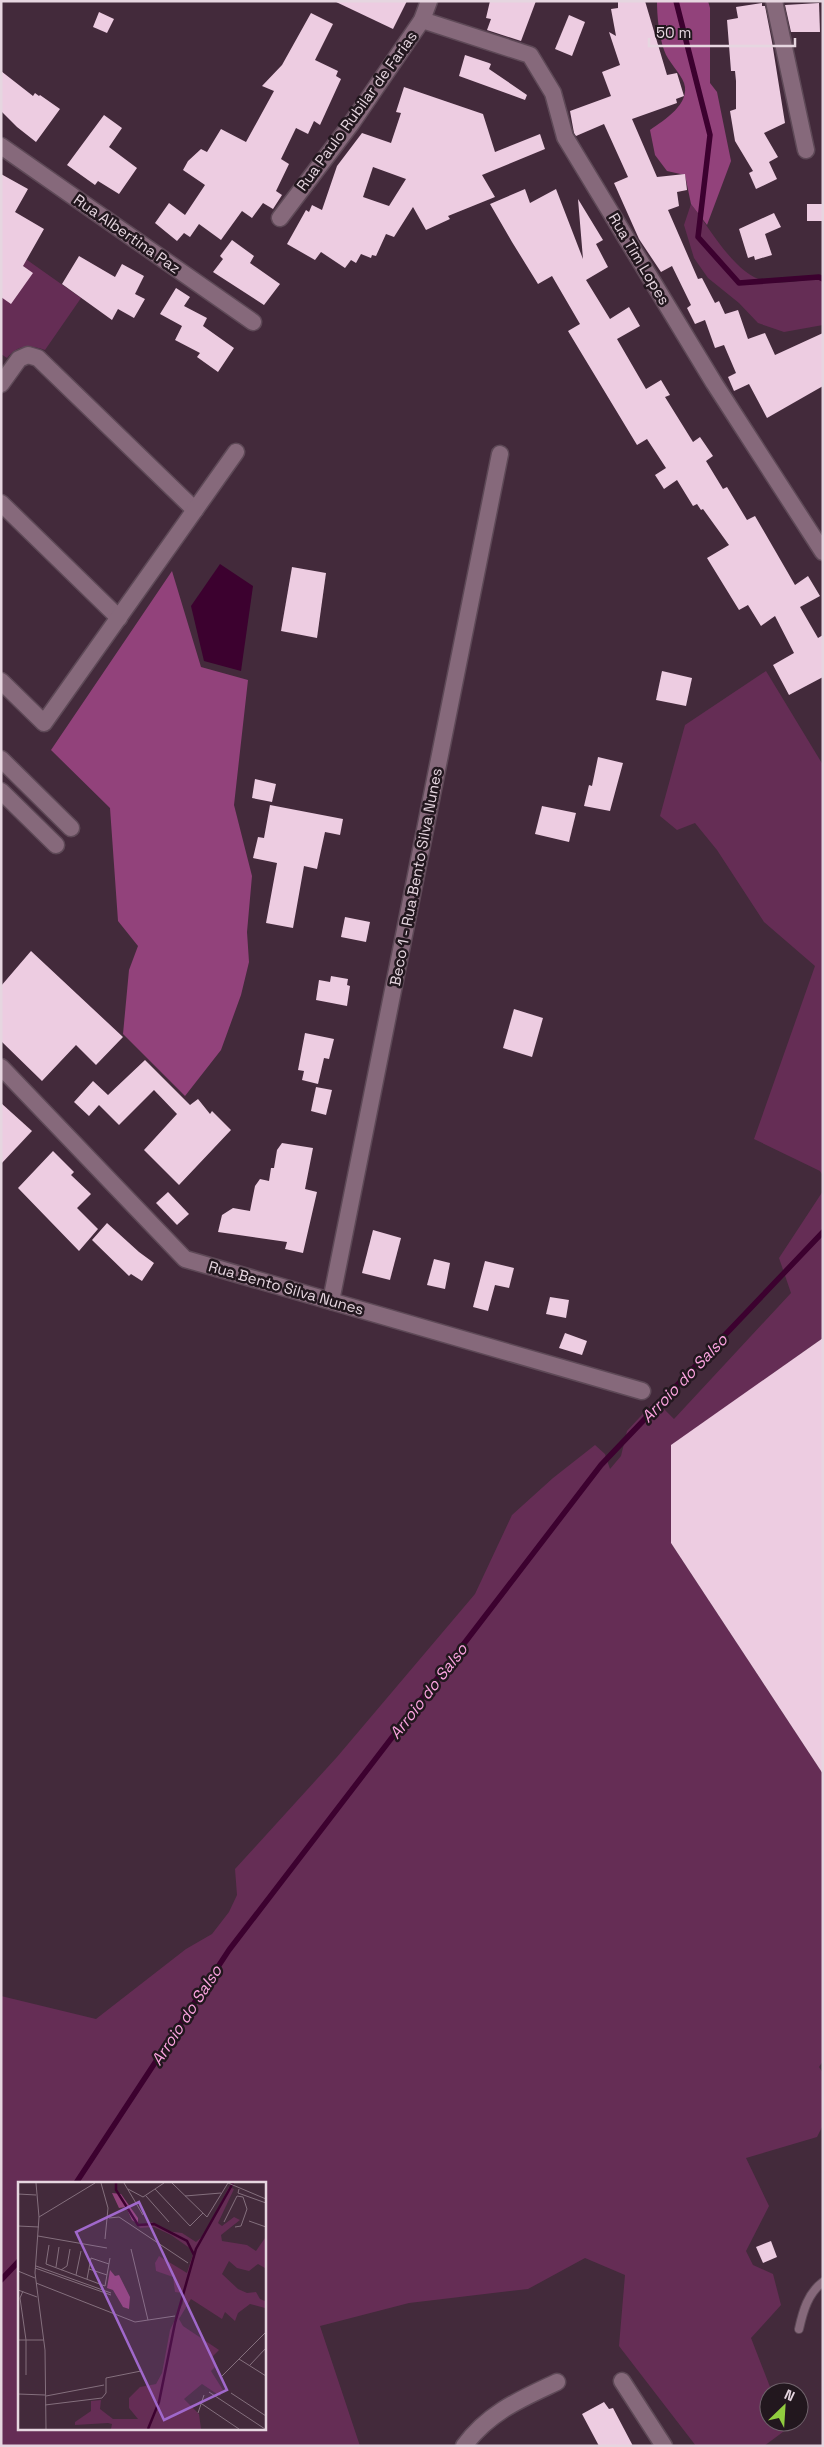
<svg xmlns="http://www.w3.org/2000/svg" width="824" height="2447" viewBox="0 0 824 2447" font-family="'Space Grotesk',sans-serif">
<style>
.green{fill:#652d55;fill-rule:evenodd}
.forest{fill:#92427b}
.water{fill:#3c012f}
.lines{fill:none;stroke-linecap:round;stroke-linejoin:round}
.stream{stroke:#3c012f;stroke-width:5.5}
.building{fill:#edcce1;fill-rule:evenodd}
.lane-casing{stroke:#5e4957;stroke-width:10}
.street-casing{stroke:#5e4957;stroke-width:19}
.lane{stroke:#86697b;stroke-width:8}
.street{stroke:#86697b;stroke-width:16}
.labels{text-anchor:middle;stroke-width:5;stroke-linejoin:round;paint-order:stroke}
.street-label{font-size:15px;fill:#e6d6e0;stroke:#22171e}
.water-label{font-size:16px;font-style:italic;fill:#fca4e0;stroke:#22171e}
.inset-river{fill:none;stroke:#3c012f;stroke-width:2.5}
.inset-road{fill:none;stroke:#846f7d;stroke-width:1}
.view{fill:#a068cb;fill-opacity:0.15;stroke:#a068cb;stroke-width:2.5}
.inset-edge{fill:none;stroke:#e6d6e0;stroke-width:2.5}
</style>
<rect width="100%" height="100%" fill="#432a3b"/>
<g class="green">
<path d="M691 204C709 227 735 275 765 281 783 285 805 280 823 277V325L784 332 758 323 739 303 708 278 694 258 684 225Z"/>
<path d="M13 250 81 298 45 350C29 344 17 345 7 358L1 354V268Z"/>
<polygon points="766,671 823,765 823,1176 820,1171 754,1139 815,966 764,922 717,850 695,823 677,830 660,816 685,725"/>
<path d="M823 1191V1338L671 1446V1543L823 1774V2061L819 2067 823 2073V2125L817 2137 746 2158 769 2206 746 2251 753 2265 773 2274 781 2305 751 2338 772 2392H769V2422H784L787 2429 764 2446H696L619 2346 625 2275 585 2258 528 2289 409 2303 320 2326 360 2446H1V1996L96 2019 186 1949 212 1934 229 1912 237 1895 235 1869 337 1757 475 1594 512 1515 553 1478 595 1445 605 1454 610 1469 621 1456 627 1431 652 1404 664 1409 674 1419 791 1293 779 1258ZM19 2183H264V2428H19Z"/>
</g>
<g class="forest">
<path d="M657 1H708L710 8V83L717 92 731 161 707 225 691 204 685 175 667 171 655 155 650 130C664 120 691 104 684 83 680 72 668 62 664 50 659 35 657 17 657 1Z"/>
<polygon points="172,571 201,667 248,680 234,805 252,876 247,932 249,962 241,995 221,1050 185,1096 123,1034 129,970 138,946 118,921 110,808 51,750"/>
</g>
<polygon class="water" points="220,564 253,586 241,671 204,661 191,606"/>
<g class="lines">
<g class="stream">
<polyline points="676,1 710,135 698,237 739,283 819,277 823,279"/>
<polyline points="76,2183 229,1950 601,1465 823,1232"/>
<polyline points="1,2280 19,2261"/>
</g>
</g>
<g class="building">
<polygon points="334,1 407,1 393,29"/>
<polygon points="490,1 536,1 521,41 487,30 491,19 486,18"/>
<polygon points="618,1 645,1 667,75 677,73 684,96 676,99 677,103 632,119 657,177 685,174 687,190 677,192 679,206 668,210 698,279 702,278 715,303 719,301 725,314 738,310 748,339 765,333 775,355 823,333 823,386 767,418 749,384 734,391 728,377 736,373 724,345 715,348 705,320 695,324 687,308 691,305 672,266 661,272 639,239 614,183 628,177 604,124 576,136 574,133 570,111 611,96 602,72 620,65 609,32 616,36 611,9 618,8"/>
<polygon points="762,3 762,6 765,6 772,42 785,123 764,133 778,157 769,162 777,179 756,189 749,173 753,171 735,141 730,111 736,109 736,81 735,71 731,71 727,20 738,18 736,7"/>
<polygon points="819,3 820,32 791,32 785,5"/>
<polygon points="99,12 114,19 107,33 93,27"/>
<polygon points="311,13 333,24 315,60 338,71 336,76 341,79 320,125 314,121 308,134 296,128 281,159 289,164 276,191 282,195 273,209 263,203 252,218 242,211 221,240 199,224 190,237 184,233 177,241 155,223 169,203 185,215 205,185 183,170 188,161 201,149 207,152 221,129 246,142 274,91 262,86 282,65"/>
<polygon points="569,15 585,22 572,56 555,49"/>
<polygon points="465,55 489,63 491,64 489,69 527,95 525,100 459,76"/>
<polygon points="1,71 33,96 35,93 39,96 40,95 60,109 36,142 17,127 1,111"/>
<path d="M404 87 483 114 495 152 540 134 545 149 482 175 495 197 448 216 450 219 426 230 413 207 394 237 386 234 376 256 372 255 371 258 361 254 356 263 351 260 345 268 321 252 315 260 287 244 306 210 309 212 312 205 322 210 337 166 362 133 391 143 401 113 396 112ZM373 167 406 179 389 206 363 197Z"/>
<polygon points="104,115 122,128 109,147 137,168 119,194 98,181 95,185 67,165"/>
<polygon points="1,174 28,189 15,212 44,229 23,266 33,273 11,304 1,297"/>
<polygon points="525,189 530,203 556,189 583,259 578,199 603,240 596,244 608,267 586,280 610,319 629,307 640,326 617,339 646,389 661,380 670,395 665,397 693,442 700,437 713,456 706,461 723,489 727,487 747,520 755,516 795,585 808,576 820,596 800,607 818,638 823,635 823,677 789,695 773,665 794,653 775,616 761,626 748,605 739,610 707,558 729,545 703,509 701,510 697,504 693,506 677,480 664,489 655,475 666,468 647,439 637,445 568,331 580,324 552,276 538,284 512,242 490,204"/>
<rect x="807" y="204" width="16" height="17"/>
<polygon points="774,213 781,227 765,234 772,255 755,260 754,256 748,258 739,229"/>
<polygon points="232,240 254,256 250,263 280,284 264,305 213,272 223,259 220,256"/>
<polygon points="79,256 115,277 122,264 144,276 135,294 145,299 134,318 118,309 112,320 62,284"/>
<polygon points="176,288 190,297 184,306 207,318 203,326 234,348 218,372 197,357 200,353 175,340 182,326 160,314"/>
<polygon points="292,567 326,573 317,638 281,631"/>
<polygon points="662,671 692,678 686,706 656,700"/>
<polygon points="598,757 623,763 610,811 584,806 589,785 592,786"/>
<polygon points="255,779 276,784 272,802 252,798"/>
<polygon points="270,805 343,819 340,835 325,832 317,869 304,866 293,928 266,923 277,863 253,858 258,837 264,838"/>
<polygon points="542,806 576,813 569,842 535,834"/>
<polygon points="345,917 370,922 366,942 341,937"/>
<polygon points="31,951 123,1037 96,1065 76,1045 42,1081 1,1041 1,986"/>
<polygon points="331,976 348,979 347,985 350,986 347,1006 316,1000 319,980 330,982"/>
<polygon points="514,1009 543,1018 532,1057 503,1048"/>
<polygon points="305,1033 334,1039 329,1059 324,1058 318,1084 302,1080 304,1071 298,1070"/>
<polygon points="145,1060 190,1105 198,1099 210,1114 212,1111 231,1130 179,1185 144,1150 177,1114 154,1090 119,1125 99,1105 89,1116 74,1102 93,1081 108,1095"/>
<polygon points="316,1087 332,1090 326,1115 311,1111"/>
<polygon points="1,1103 32,1131 1,1164"/>
<polygon points="282,1143 313,1148 305,1189 317,1192 303,1253 285,1249 287,1242 218,1232 222,1215 233,1208 250,1211 255,1186 260,1179 269,1181 271,1168 274,1168 277,1150"/>
<polygon points="53,1151 74,1172 71,1175 91,1194 77,1208 98,1229 79,1251 18,1188"/>
<polygon points="168,1192 189,1214 177,1225 156,1203"/>
<polygon points="107,1223 139,1252 154,1263 142,1281 131,1274 129,1276 92,1240"/>
<polygon points="373,1230 401,1238 390,1280 362,1273"/>
<polygon points="434,1259 450,1263 445,1289 427,1285"/>
<polygon points="485,1261 514,1268 509,1288 495,1285 488,1311 473,1307"/>
<polygon points="550,1297 569,1300 566,1318 546,1314"/>
<polygon points="565,1333 587,1341 582,1355 559,1348"/>
<polygon points="823,1338 823,1774 671,1543 671,1445"/>
<polygon points="771,2241 777,2257 763,2263 756,2247"/>
<polygon points="604,2402 609,2409 613,2408 633,2446 599,2446 582,2414"/>
</g>
<g class="lines">
<g class="lane-casing">
<path id="lane" d="M799 2329C803 2311 808 2293 823 2282"/>
</g>
<g class="street-casing">
<g id="street">
<polyline points="774,1 806,150"/>
<polyline points="422,20 530,55 553,93 565,137 714,383 823,552"/>
<polyline points="1,146 253,322"/>
<polyline points="280,218 351,124 422,20 429,1"/>
<polyline points="1,384 19,359 28,355 38,358 195,510"/>
<polyline points="1,503 119,618"/>
<polyline points="1,681 44,723 236,452"/>
<polyline points="1,759 71,828"/>
<polyline points="1,791 56,845"/>
<polyline points="1,1067 185,1259 642,1391"/>
<polyline points="331,1301 500,454"/>
<polyline points="622,2381 664,2446"/>
<path d="M464 2446C489 2412 521 2399 557 2382"/>
</g>
</g>
<use href="#lane" class="lane"/>
<use href="#street" class="street"/>
</g>
<g class="labels">
<g class="street-label">
<text transform="translate(357 111) rotate(-54)" y="5">Rua Paulo Rubilar de Farias</text>
<text transform="translate(127 234) rotate(35)" y="5">Rua Albertina Paz</text>
<text transform="translate(639 259) rotate(59)" y="5">Rua Tim Lopes</text>
<text transform="translate(416 877) rotate(-79)" y="5">Beco 1 - Rua Bento Silva Nunes</text>
<text transform="translate(286 1288) rotate(16)" y="5">Rua Bento Silva Nunes</text>
</g>
<g class="water-label">
<text transform="translate(684 1378) rotate(-46)" y="6">Arroio do Salso</text>
<text transform="translate(428 1691) rotate(-52)" y="6">Arroio do Salso</text>
<text transform="translate(186 2015) rotate(-57)" y="6">Arroio do Salso</text>
</g>
</g>
<g transform="translate(18 2182)">
<rect width="248" height="248" fill="#432a3b"/>
<path d="M211 5 216 7 200 41 204 44 216 35 222 38 203 53 204 59 229 63 238 69 247 56V86L240 82 231 89 219 86 211 79 204 92 220 107 229 111 238 110 242 117 247 119V126L232 122 220 131 217 139 207 130 204 137 173 117 161 137 165 144 201 168 195 174 197 185 193 189 205 208 202 214 184 202 166 217 181 232 183 247H93L94 242 90 241 57 243V240L73 229V219L83 218 82 227 95 237H120L111 226V216L122 205 138 202 144 191 152 148 165 121 164 111 157 110 155 95 138 89 137 81 141 74 169 91 176 69 153 53 136 45 122 46 118 41 127 44 134 40 148 49 164 51 178 60 187 52Z" fill="#652d55"/>
<path d="M94 11 103 12 120 36V42L114 38 108 25 101 26ZM92 88 97 94 101 93 112 115 111 127 105 125 95 108 89 106Z" fill="#92427b"/>
<path class="inset-river" d="M98 1V8L120 43 136 42 169 59 176 73M130 247 141 220 157 141 178 67 215 1"/>
<path class="inset-road" d="M18 1 21 35 17 91 27 168 28 247M83 1 90 26 87 57M106 1 125 33M154 1 189 35 210 1M210 1 248 17M110 7 125 15 146 1M137 7 172 44 185 31M221 7 220 11 248 21M0 12 18 13M128 14 151 40M167 14 203 11M21 35 77 1M91 36 101 35 170 81M231 39 248 45M206 40 219 14 225 15M0 44 21 45M217 45 223 44 229 27 225 15M20 54 89 66M31 63 28 82 87 104 92 76M113 67 130 138M18 84 93 111M38 85 41 65M17 86 93 113M71 87 89 93M43 88 49 84 52 67M0 89 17 96M58 93 63 69M69 97 73 76 91 82M18 101 117 140 157 134M0 108 19 115M5 109 2 116 8 158V193M0 158H26M221 177 248 194M232 183 248 166M204 194 248 150M191 210 247 247M213 211 248 234M0 212 27 213M28 214 86 203M181 220 221 247M27 223 84 216 88 211V196L123 189M180 231 186 213"/>
<path class="view" d="M121 20 209 208 146 238 58 50Z"/>
<rect width="248" height="248" class="inset-edge"/>
</g>
<rect width="824" height="2447" fill="none" stroke="#e6d6e0" stroke-width="5"/>
<g transform="translate(784 2407) rotate(25)"><circle r="24" fill="#22171e" stroke="#70636c"/>
<path d="M0-4L9 19L0 12L-9 19Z" fill="#91cd3f"/>
<text y="-8" font-size="14" font-weight="bold" text-anchor="middle" fill="#e6d6e0">N</text>
</g>
<path d="M649 38v8h146v-8" fill="none" stroke="#e6d6e0" stroke-width="2.5"/>
<text x="656" y="38" font-size="15" fill="#e6d6e0" stroke="#22171e" stroke-width="4" paint-order="stroke">50 m</text>
</svg>
